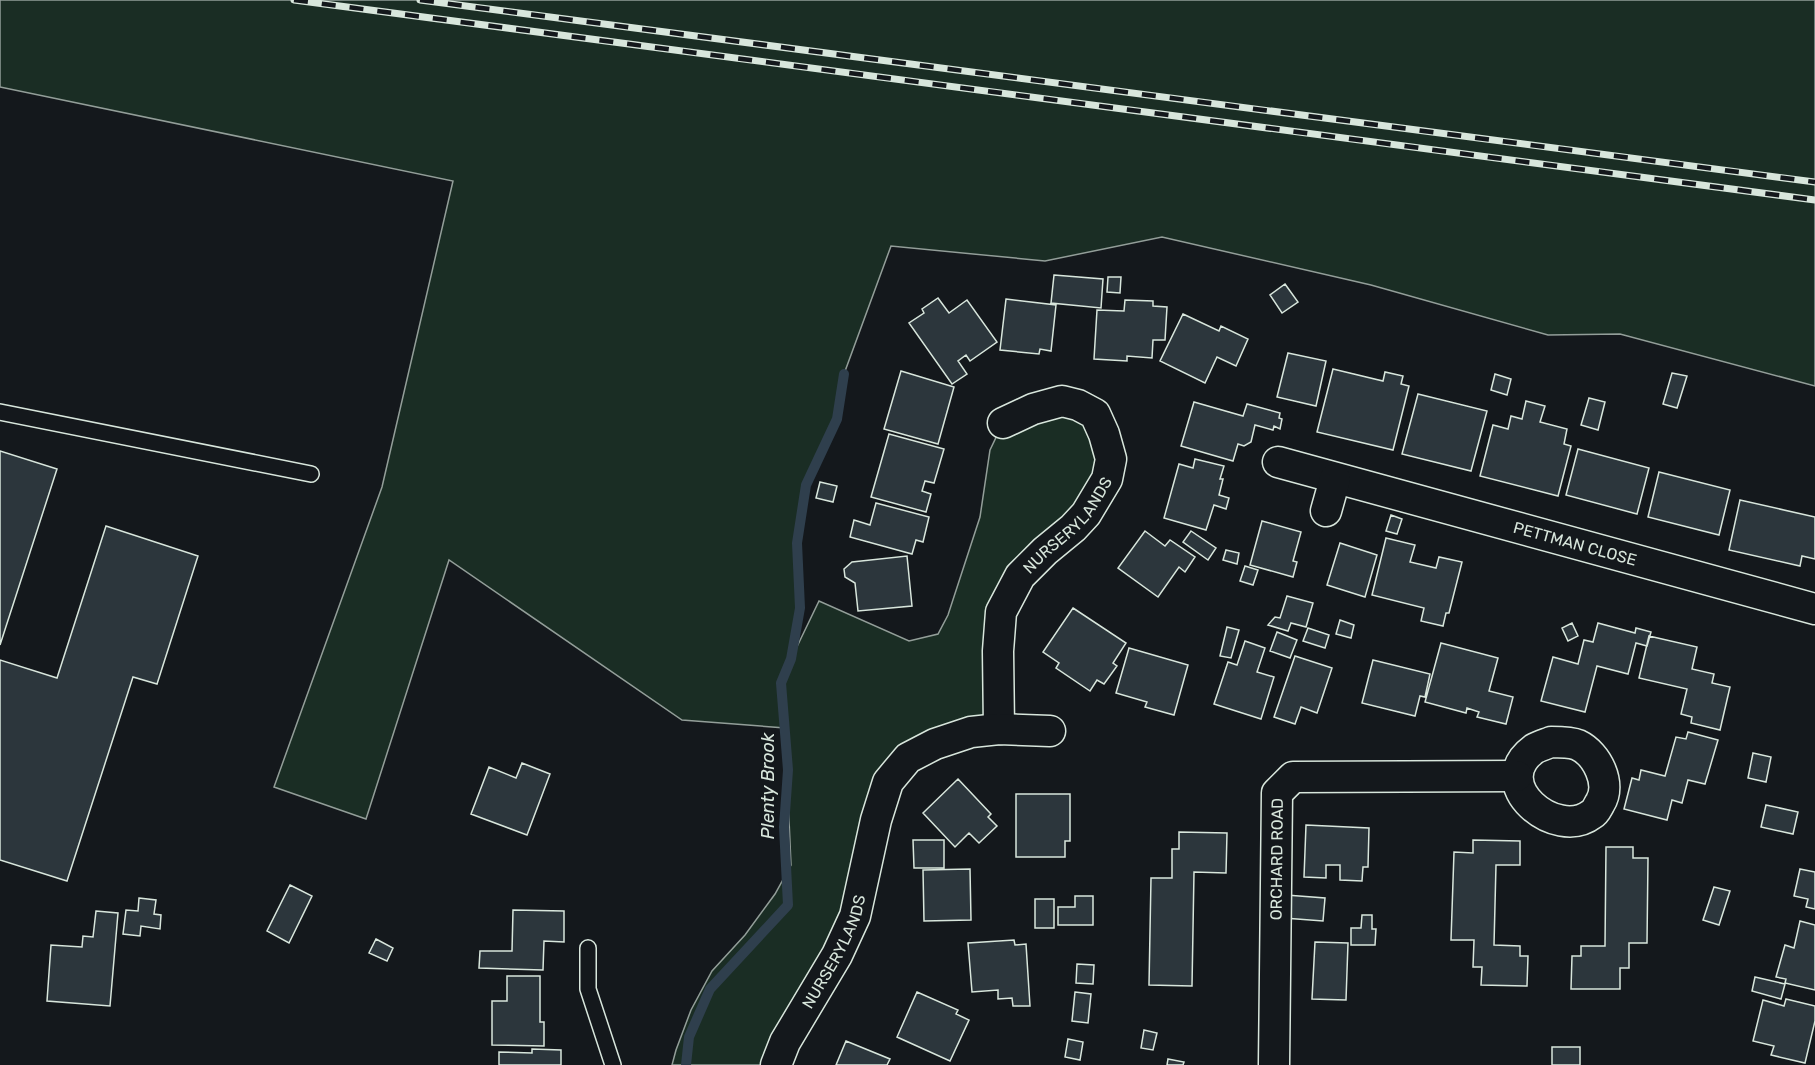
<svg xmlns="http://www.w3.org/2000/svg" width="1815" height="1065" font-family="Rubik,sans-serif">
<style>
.green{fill:#1a2d24;stroke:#939e99;stroke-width:1.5}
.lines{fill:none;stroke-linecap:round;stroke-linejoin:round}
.stream{stroke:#2f3f4d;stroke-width:10}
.building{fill:#2c363c;stroke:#d8e6dc;stroke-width:1.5}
.service-casing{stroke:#d8e6dc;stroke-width:18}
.minor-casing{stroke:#d8e6dc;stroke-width:33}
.service{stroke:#14181c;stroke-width:15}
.minor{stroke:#14181c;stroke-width:30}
.rail-casing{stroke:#d8e6dc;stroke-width:7}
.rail{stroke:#14181c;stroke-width:4.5;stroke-dasharray:14;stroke-linecap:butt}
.labels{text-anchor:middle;stroke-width:4.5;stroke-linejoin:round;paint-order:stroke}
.street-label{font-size:16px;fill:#d8e6dc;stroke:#14181c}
.water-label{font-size:18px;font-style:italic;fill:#d8e6dc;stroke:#14181c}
</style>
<rect width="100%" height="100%" fill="#14181c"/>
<path class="green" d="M0,0H1815V386L1620,334L1548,335L1371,285L1162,237L1045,261L891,246L844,374L837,419L806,485L797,543L800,608L792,657L819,601L909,641L938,634L948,615L980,517L990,450L1003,423L1078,405L1111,459L1020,576L999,729L908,758L776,1065H672L676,1050L691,1010L712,971L745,935L775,894L791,865L785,728L682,720L449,560L366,819L274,787L382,487L453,181L0,87Z"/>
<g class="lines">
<path class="stream" d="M686,1065L689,1037L710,989L788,905L784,827L788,770L781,683L791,659L800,608L797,543L806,485L837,419L844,374"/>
</g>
<path class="building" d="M1054,275L1103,279L1101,308L1051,303Z
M1108,277H1121L1120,293L1107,292Z
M1285,284L1298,302L1282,313L1270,295Z
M938,298L949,313L967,300L997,342L970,361L966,355L958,361L967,374L952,384L909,323L924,313L922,309Z
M1006,299L1056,305L1051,351L1040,349L1039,354L1000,350Z
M1125,300L1153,301V306L1167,307L1165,340H1153L1152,358L1127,356V361L1094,359L1097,310L1124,311Z
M1183,314L1219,331L1221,326L1248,339L1236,366L1217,357L1205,383L1160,361Z
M1288,353L1326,361L1316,406L1277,397Z
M1333,369L1383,381L1385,372L1403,376L1401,384L1409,386L1393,450L1317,432Z
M901,371L954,387L938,444L884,429Z
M1672,373L1687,376L1677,408L1663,404Z
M1495,374L1511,379L1507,395L1491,390Z
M1418,394L1487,411L1471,471L1402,454Z
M1589,398L1605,402L1598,430L1581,425Z
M1526,401L1545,406L1540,422L1567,429L1564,444L1571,446L1558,496L1480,476L1493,425L1508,429L1511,416L1522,419Z
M1194,402L1243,416L1247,404L1280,413L1279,418L1282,419L1280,429L1274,426L1273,430L1255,425L1251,442L1244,446L1238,444L1233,461L1181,446Z
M889,434L944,449L934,483L925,481L922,491L931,494L926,512L871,497Z
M1578,449L1649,468L1637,514L1566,495Z
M0,451L57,469L0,645Z
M1195,459L1224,466L1220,479H1223L1219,495L1229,498L1226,509L1214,505L1206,530L1164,518L1179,464L1193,468Z
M1659,472L1730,490L1719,535L1648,517Z
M820,482L837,486L833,502L816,498Z
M1740,500L1815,517V559L1802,556L1800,566L1729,550Z
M876,503L929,517L923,542L916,540L912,554L850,537L854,520L870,525Z
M1391,515L1402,519L1397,534L1386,531Z
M1262,521L1301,532L1293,561L1297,562L1293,577L1250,565Z
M106,526L198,556L157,684L133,677L67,881L0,860V660L57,678Z
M1145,531L1165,546L1170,540L1195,557L1185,572L1179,567L1158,597L1118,568Z
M1191,531L1216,548L1208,560L1183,542Z
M1386,538L1415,545L1410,562L1436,568L1439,557L1462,562L1449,613H1446L1443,626L1421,621L1424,608L1372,595Z
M1340,543L1377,555L1365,597L1327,585Z
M1226,550L1239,553L1237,564L1223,560Z
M907,556L912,606L858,611L855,583L845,577L844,569L852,562Z
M1245,566L1258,570L1253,585L1240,581Z
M1287,596L1313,603L1306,627L1291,623L1288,631L1268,625L1275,617L1280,618Z
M1073,608L1126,643L1113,663L1117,666L1104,684L1097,680L1090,691L1056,668L1059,663L1043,652Z
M1340,620L1354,625L1351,638L1336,634Z
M1572,623L1578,636L1568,641L1562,628Z
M1598,623L1635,633L1636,628L1651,632L1647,646L1636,643L1628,674L1597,666L1585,712L1541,701L1553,657L1578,664L1584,640L1593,642Z
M1227,627L1239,630L1231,658L1220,656Z
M1308,628L1329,635L1325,648L1303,641Z
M1277,632L1297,640L1290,658L1270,651Z
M1649,636L1697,647L1692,669L1714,674L1712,683L1730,687L1720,730L1691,723L1692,717L1681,714L1687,689L1639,678Z
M1245,641L1265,648L1257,672L1274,677L1261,719L1214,704L1228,662L1237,665Z
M1441,643L1498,658L1489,691L1513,697L1506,724L1477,717L1479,712L1467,708L1466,713L1425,702Z
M1129,648L1188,665L1174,715L1145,707L1147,702L1116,693Z
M1295,656L1332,668L1317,713L1301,707L1295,724L1274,717Z
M1373,660L1430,674L1425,697L1420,696L1415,716L1362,703Z
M1688,732L1718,740L1705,784L1688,780L1682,803L1672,800L1667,820L1624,809L1632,778L1639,780L1641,770L1665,776L1676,737L1686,739Z
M1753,753L1771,757L1766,782L1748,778Z
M522,763L550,774L527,835L471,814L489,767L516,778Z
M958,779L991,814L988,817L997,826L979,843L969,833L955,847L923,813Z
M1016,794H1070V841H1065V857H1016Z
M1766,805L1798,812L1793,834L1761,827Z
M1306,825L1369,828L1368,867H1363L1362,881L1340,880V865H1326V878L1304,877Z
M1179,832L1227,833L1226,873L1194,872L1192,986L1149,985L1151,878H1172V849H1179Z
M913,840H944V868H914Z
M1473,840L1520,841V865H1496L1494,945L1520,946V956H1528L1527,986L1481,985L1482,967H1473L1474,940H1451L1454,852L1473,853Z
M1606,847H1633V858H1648L1647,943H1629V968H1620V989H1571L1572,956H1581V946H1605Z
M970,869L971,920L924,921L923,870Z
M1800,869L1815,872V909L1806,907L1808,899L1794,896Z
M290,885L312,896L289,943L267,931Z
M1714,887L1730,891L1719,925L1703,920Z
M1286,895L1325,898L1323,921L1284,918Z
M1075,896H1093V925H1058V907H1075Z
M139,898L156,900L154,914L161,915L160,929L141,926L140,936L123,934L126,910L138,911Z
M1035,899H1054V928H1035Z
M513,910L564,911V942L544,941L543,970L479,968L480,951H512Z
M96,911L118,913L110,1006L47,1001L51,945L82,947L83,936L93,937Z
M1362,915H1372V929H1376L1375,945H1351V928H1361Z
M1800,921L1815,925V990L1785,983L1786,979L1776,977L1785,945L1794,948Z
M376,939L393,948L387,961L369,953Z
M1014,940L1015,945L1026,944L1030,1006H1013L1012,998L998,999V990L972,992L968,943Z
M1315,942L1348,943L1346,1000L1312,999Z
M1077,964L1094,965L1093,984L1076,983Z
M507,976H540V1022H544V1046L492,1045V1001H507Z
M1755,977L1785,984L1781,999L1752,991Z
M917,992L958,1010L956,1014L969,1020L950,1061L897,1037Z
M1075,992L1091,994L1088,1023L1072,1021Z
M1786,999L1815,1006V1021L1805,1063L1771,1055L1774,1046L1753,1041L1763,1000L1784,1006Z
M1144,1030L1157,1033L1153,1050L1141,1048Z
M1068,1039L1083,1042L1080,1060L1065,1057Z
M846,1041L890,1059L887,1065H836Z
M1552,1047H1580V1065H1552Z
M532,1049L561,1050V1065H499V1052L532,1053Z
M1168,1059L1184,1062L1183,1065H1167Z"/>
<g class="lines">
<defs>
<path id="service" d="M0,412L311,474
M588,948V989L613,1065"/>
<g id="minor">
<path id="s1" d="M1278,462L1815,609"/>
<path d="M1326,511L1335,479"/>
<path id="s2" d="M999,729L998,651L1001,612L1020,576L1045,551L1073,528L1086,514L1107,479L1111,459L1104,434L1095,414L1078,405L1062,401L1033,409L1003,423"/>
<path d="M1551,742C1559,742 1571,742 1578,745C1597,754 1612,784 1600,803C1598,806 1596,812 1592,814C1556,842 1486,784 1534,749C1539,746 1546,744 1551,742Z"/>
<path id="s3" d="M776,1065L785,1042L837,955L855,916L876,820L888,782L908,758L935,744L971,732L999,729L1050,731"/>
<path id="s4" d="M1274,1065L1277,793L1293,777L1517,776"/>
</g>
</defs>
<use href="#service" class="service-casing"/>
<use href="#minor" class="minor-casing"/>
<use href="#service" class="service"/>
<use href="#minor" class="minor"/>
<defs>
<path id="rail" d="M294,0L1815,200
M420,0L1815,182"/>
</defs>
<use href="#rail" class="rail-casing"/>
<use href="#rail" class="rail"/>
</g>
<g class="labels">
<g class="street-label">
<text dy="6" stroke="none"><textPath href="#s2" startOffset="228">NURSERYLANDS</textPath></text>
<text dy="6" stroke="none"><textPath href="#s1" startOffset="308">PETTMAN CLOSE</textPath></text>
<text dy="6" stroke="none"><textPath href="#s4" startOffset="206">ORCHARD ROAD</textPath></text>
<text dy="6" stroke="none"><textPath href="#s3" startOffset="128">NURSERYLANDS</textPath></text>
</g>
<g class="water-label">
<text transform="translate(768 786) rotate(-90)" y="6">Plenty Brook</text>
</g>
</g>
</svg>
